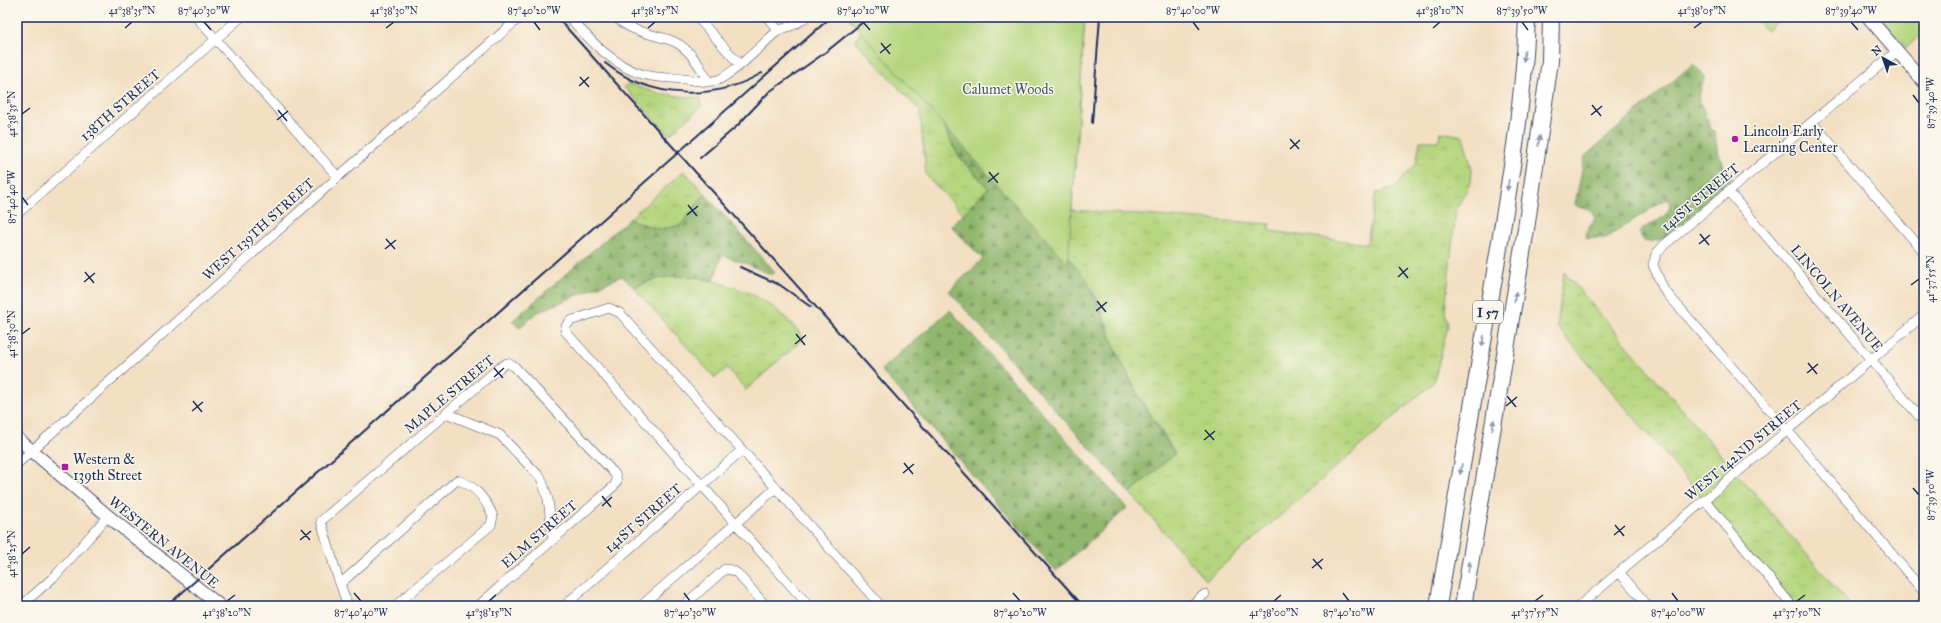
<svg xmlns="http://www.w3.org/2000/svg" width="1941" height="623" font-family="'IM FELL Great Primer',serif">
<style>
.grass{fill:url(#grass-tufts);stroke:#68826e}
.forest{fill:url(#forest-firs);stroke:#567366}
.park{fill:#b5d67e;stroke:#68826e}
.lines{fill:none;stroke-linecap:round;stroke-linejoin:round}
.minor-casing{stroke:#3b496d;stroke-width:10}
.secondary-casing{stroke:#3b496d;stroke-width:14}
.motorway-casing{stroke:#3b496d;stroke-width:18}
.minor{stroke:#fff;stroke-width:9}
.secondary{stroke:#fff;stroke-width:12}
.motorway{stroke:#fff;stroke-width:16}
.rail{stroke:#1b2f5e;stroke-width:2}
.oneway{fill:#8d97ae}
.ticks{fill:none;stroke:#1b2f5e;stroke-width:1.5}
.poi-dot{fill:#b5179e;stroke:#fbf7ec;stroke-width:1.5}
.labels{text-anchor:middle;stroke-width:3;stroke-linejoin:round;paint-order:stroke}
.shield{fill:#fbf7ec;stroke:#5e6b89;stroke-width:1}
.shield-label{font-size:13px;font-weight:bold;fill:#1b2f5e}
.park-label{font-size:14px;fill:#425966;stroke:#fbf7ec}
.street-label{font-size:14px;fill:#1b2f5e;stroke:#fbf7ec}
.poi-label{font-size:14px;fill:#1b2f5e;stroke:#fbf7ec;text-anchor:start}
.neatline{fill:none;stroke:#1b2f5e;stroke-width:1.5}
.ticks-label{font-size:10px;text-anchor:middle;fill:#1b2f5e}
</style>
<defs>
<pattern id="grass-tufts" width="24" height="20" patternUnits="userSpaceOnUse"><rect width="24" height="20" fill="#b5d67e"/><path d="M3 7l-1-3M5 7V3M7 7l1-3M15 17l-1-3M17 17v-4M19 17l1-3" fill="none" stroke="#9bb86f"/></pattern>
<pattern id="forest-firs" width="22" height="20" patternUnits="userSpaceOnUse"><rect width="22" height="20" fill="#90b76d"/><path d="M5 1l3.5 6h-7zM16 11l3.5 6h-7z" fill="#75955d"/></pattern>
</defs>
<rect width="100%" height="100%" fill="#fbf7ec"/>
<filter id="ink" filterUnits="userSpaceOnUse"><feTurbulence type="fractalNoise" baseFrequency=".025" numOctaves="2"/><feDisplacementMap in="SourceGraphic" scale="8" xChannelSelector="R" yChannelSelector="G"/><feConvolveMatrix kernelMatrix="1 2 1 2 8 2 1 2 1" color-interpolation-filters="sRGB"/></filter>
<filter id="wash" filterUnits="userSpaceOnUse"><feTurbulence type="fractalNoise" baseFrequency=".012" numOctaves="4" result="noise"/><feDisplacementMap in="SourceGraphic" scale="16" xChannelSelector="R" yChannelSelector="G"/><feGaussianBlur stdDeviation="0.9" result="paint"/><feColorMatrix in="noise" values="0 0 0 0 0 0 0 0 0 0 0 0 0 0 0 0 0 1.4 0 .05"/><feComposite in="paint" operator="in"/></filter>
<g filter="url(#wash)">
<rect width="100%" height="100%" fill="#f3dfc2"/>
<path class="grass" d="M1085,17L1072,210L1270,224V231L1367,244L1376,193L1393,189L1416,164L1420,141H1438L1441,132L1463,136L1472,169L1471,182L1456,209L1445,311L1448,325L1434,382L1206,580L1130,493L1175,453L1137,393L1117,353L1097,298L1016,191Z
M875,19L934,98L947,134L958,155L988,188L963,214L926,175L920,111L856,41L859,34Z
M629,83C652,94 675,96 701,98V107L669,135L624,87Z
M684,171L705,194L680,226L657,229L629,219Z
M1564,272L1851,606H1794L1557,327Z
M683,275C716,281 753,289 779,312C788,319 796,329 804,338L746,390L727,368L715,378L634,288L650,280Z"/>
<path class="forest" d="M878,17L1086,279C1099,302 1106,328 1117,352C1132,389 1154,421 1175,454L1130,493L949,291L983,259L951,226L988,188L958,155L947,134L934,98Z
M1693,64L1704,75C1705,84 1698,90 1699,99C1699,105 1705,108 1704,115L1709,121L1711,130L1715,131C1715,148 1722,167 1734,180L1666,238L1650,242L1644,241L1639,233C1647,221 1671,221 1670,203L1666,199L1606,238H1587L1586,234L1595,217C1591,209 1587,207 1578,207L1575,204L1585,156Z
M705,194L775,272L772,275L745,263L722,255L714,280C682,275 663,273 634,288L622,276L536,313L519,328L512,321L629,219L657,229L680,226Z
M950,310L1127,508L1056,571L881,370Z"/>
<path class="park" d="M848,17H1085L1068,264L861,32Z
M1754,17H1782L1766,31Z
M1880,17H1924V32L1906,48Z"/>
</g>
<g filter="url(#ink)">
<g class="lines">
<defs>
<path id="minor" d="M196,17L338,177
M569,17C589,39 614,67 645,75C657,78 671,78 684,79C695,80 710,84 720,79C740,68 757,49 774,34C783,26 797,27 805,17
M616,17C636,38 669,33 685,49C695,57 702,70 708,81
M697,17L740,65
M767,17L778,30
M1897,51L1663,246L1656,254L1653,265L1664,290L1787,430L1924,592
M1812,122L1924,252
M1728,191L1924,422
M17,214L241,17
M446,413L500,435L541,478L548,499L553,539
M17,464L338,177L520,17
M1705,500L1792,606
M1619,572L1648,606
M340,584L457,480C474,484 486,500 493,516L491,525L395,606
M21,606L56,575L108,516
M348,606L337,575L321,521L499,368L507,363L514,366L615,474L617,481L614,486L478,606
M564,606L741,451
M641,606L776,488
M683,606L725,569L732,570L737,573L766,606
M809,606L565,331L566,326L570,321L609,308L620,313L881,606
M1190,606L1205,594
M1579,606L1924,315
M1918,606L1924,601"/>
<path id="secondary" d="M1868,17L1924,82
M17,438L108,516L220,606"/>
<path id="motorway" d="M1438,606C1457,497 1475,387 1494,278C1508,192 1524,104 1527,17
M1463,606L1526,229L1550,61L1551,17"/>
</defs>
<use href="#minor" class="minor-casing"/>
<use href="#secondary" class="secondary-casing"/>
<use href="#motorway" class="motorway-casing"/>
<use href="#minor" class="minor"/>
<use href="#secondary" class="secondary"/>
<use href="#motorway" class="motorway"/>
<path class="rail" d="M557,17L1083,606
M605,63C650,99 712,102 762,73
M1092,123L1100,17
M700,158L737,126L769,92L826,52L869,17
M740,267L780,285L811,307
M167,606L831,17"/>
</g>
<defs><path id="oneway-solid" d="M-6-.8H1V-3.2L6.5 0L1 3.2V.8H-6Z"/></defs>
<g class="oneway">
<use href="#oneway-solid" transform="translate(1524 56) rotate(96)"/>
<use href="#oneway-solid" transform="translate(1539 141) rotate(-82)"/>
<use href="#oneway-solid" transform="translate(1508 185) rotate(98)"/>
<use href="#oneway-solid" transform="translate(1515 297) rotate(-80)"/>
<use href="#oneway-solid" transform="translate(1483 341) rotate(99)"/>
<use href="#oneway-solid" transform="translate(1493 425) rotate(-80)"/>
<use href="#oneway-solid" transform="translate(1461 469) rotate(100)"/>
<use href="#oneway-solid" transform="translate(1469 567) rotate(-81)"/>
</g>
</g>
<path class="ticks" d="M204,22L211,30M534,22L540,30M863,22L870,30M1193,22L1199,30M1522,22L1528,30M1851,22L1858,30M125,28L132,22M386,28L394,22M648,28L655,22M1433,28L1440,22M1694,28L1702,22M881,43L890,54M880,53L891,44M580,77L589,87M579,86L589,77M1913,95L1919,103M1592,105L1601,116M278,110L287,121M22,114L30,108M1591,115L1602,106M277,120L288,111M1290,139L1299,149M1290,149L1300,140M989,172L998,183M988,182L999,173M22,197L28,205M688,205L697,216M687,215L698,206M1700,234L1709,245M386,239L395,249M1699,244L1710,235M385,249L396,240M1399,267L1408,278M85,272L94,283M1398,277L1408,268M84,282L95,273M1911,285L1919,279M1097,301L1106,312M1096,311L1107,302M22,334L30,328M796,334L805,345M795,344L806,335M1808,363L1817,374M494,368L503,378M1807,373L1818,364M494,377L504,368M1507,396L1516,407M193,401L202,412M1506,406L1517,397M192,411L203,402M1205,430L1214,440M1204,440L1215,431M904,463L913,474M903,473L914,464M1913,488L1919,495M602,496L611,507M602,506L612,497M1615,525L1624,536M301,530L310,540M1614,535L1625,526M300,540L311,531M22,554L30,547M1313,559L1322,569M1312,568L1323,559M354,593L361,601M684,593L690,601M1013,593L1020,601M1343,593L1349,601M1672,593L1678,601M227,601L235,595M489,601L496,595M1274,601L1281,595M1535,601L1543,595M1797,601L1805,595"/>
<g class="poi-dot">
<circle cx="1735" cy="139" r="4"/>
<rect x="61" y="463" width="8" height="8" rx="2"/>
</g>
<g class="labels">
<rect class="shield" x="1473" y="301" width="30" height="22" rx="3"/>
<g class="shield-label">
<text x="1488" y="317">I 57</text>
</g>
<g class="park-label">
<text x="1008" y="94">Calumet Woods</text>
</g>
<g class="street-label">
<text transform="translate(120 105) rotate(-41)" y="5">138TH STREET</text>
<text transform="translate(1700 197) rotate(-40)" y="5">141ST STREET</text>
<text transform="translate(258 229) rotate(-42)" y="5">WEST 139TH STREET</text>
<text transform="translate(1837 298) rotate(50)" y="5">LINCOLN AVENUE</text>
<text transform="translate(449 394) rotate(-40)" y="5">MAPLE STREET</text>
<text transform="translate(1743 450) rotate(-40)" y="5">WEST 142ND STREET</text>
<text transform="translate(643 518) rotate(-41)" y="5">141ST STREET</text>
<text transform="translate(539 534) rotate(-41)" y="5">ELM STREET</text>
<text transform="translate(164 542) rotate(39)" y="5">WESTERN AVENUE</text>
</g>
<g class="poi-label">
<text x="1743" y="136">Lincoln Early<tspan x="1743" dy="16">Learning Center</tspan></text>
<text x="73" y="464">Western &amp;<tspan x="73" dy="16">139th Street</tspan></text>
</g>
</g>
<rect width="1941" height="623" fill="none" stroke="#fbf7ec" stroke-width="44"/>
<g transform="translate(1883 58) rotate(320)" stroke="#fbf7ec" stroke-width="3" paint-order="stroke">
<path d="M0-3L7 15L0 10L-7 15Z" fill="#1b2f5e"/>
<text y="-6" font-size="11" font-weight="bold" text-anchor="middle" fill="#1b2f5e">N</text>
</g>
<rect x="22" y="22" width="1897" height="579" class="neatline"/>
<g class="ticks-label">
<text x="132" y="14">41°38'35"N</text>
<text x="204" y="14">87°40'30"W</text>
<text x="394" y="14">41°38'30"N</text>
<text x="534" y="14">87°40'20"W</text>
<text x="655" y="14">41°38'25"N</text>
<text x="863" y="14">87°40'10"W</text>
<text x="1193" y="14">87°40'00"W</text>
<text x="1440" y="14">41°38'10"N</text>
<text x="1522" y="14">87°39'50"W</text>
<text x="1702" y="14">41°38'05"N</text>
<text x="1851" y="14">87°39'40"W</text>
<text transform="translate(1930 103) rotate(-90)" y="4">87°39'40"W</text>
<text transform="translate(11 114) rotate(-90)" y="4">41°38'35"N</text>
<text transform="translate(11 197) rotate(-90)" y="4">87°40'40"W</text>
<text transform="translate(1930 279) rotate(-90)" y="4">41°37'55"N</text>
<text transform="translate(11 334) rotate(-90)" y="4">41°38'30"N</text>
<text transform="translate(1930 495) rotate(-90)" y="4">87°39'50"W</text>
<text transform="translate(11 554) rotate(-90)" y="4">41°38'25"N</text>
<text x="227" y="616">41°38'20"N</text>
<text x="361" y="616">87°40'40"W</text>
<text x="489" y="616">41°38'15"N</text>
<text x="690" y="616">87°40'30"W</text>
<text x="1020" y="616">87°40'20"W</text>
<text x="1274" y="616">41°38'00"N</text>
<text x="1349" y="616">87°40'10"W</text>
<text x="1535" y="616">41°37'55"N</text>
<text x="1678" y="616">87°40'00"W</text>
<text x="1797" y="616">41°37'50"N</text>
</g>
</svg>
